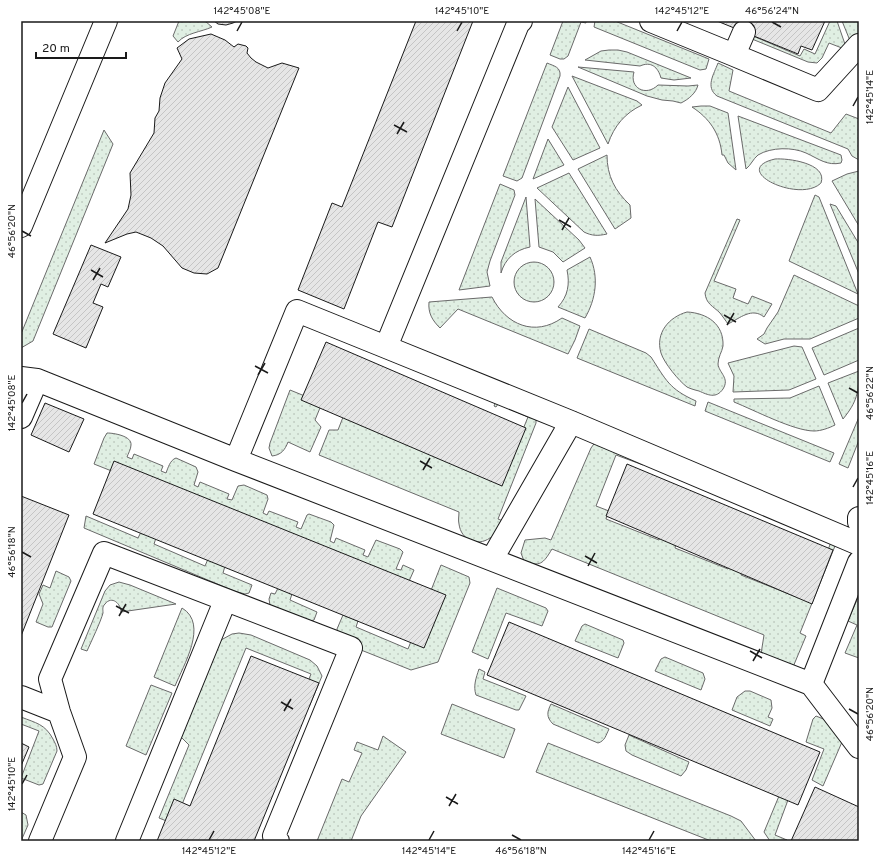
<svg xmlns="http://www.w3.org/2000/svg" width="880" height="862" font-family="Overpass,sans-serif">
<style>
.grass{fill:url(#grass-dots);stroke:#6a6a6a}
.building{fill:url(#building-hatch);stroke:#1a1a1a}
.lines{fill:none;stroke-linecap:round;stroke-linejoin:round}
.minor-casing{stroke:#1a1a1a;stroke-width:24}
.minor{stroke:#fff;stroke-width:22}
.ticks{fill:none;stroke:#1a1a1a;stroke-width:1.5}
.neatline{fill:none;stroke:#1a1a1a;stroke-width:1.5}
.ticks-label{font-size:10px;text-anchor:middle;fill:#1a1a1a}
</style>
<defs>
<pattern id="grass-dots" width="8" height="8" patternUnits="userSpaceOnUse"><rect width="8" height="8" fill="#e0efe3"/><path d="M2 2h.1M6 6h.1" fill="none" stroke="#c0ccc2" stroke-width="1.8" stroke-linecap="round"/></pattern>
<pattern id="building-hatch" width="6" height="6" patternUnits="userSpaceOnUse"><rect width="6" height="6" fill="#e6e6e6"/><path d="M-1 1l2-2M0 6l6-6M5 7l2-2" fill="none" stroke="#c5c5c5"/></pattern>
</defs>
<rect width="100%" height="100%" fill="#fff"/>
<path class="grass" d="M179,21H205L212,27C201,32 186,33 178,42L173,36Z
M563,21H586V23L581,22L568,56L564,59H560L550,55Z
M595,21H615L709,59L706,69L700,70L594,27Z
M830,21H837L847,50L829,43L822,58L817,63L808,62L752,39L753,36L800,56L804,49L815,54Z
M842,21H859V55L855,53Z
M609,50H618L627,52L691,78L674,80L661,78C658,67 651,61 640,66L585,60L601,51Z
M547,63C554,66 561,67 560,76L522,178L517,181L503,176Z
M718,63L733,70L729,91L831,133L846,114L859,119V160L852,156L848,149L717,96C705,87 714,74 718,63Z
M578,67L634,72C629,88 646,97 658,85L688,86L698,85C696,93 689,99 681,103L673,101L662,100L647,96Z
M572,76L637,101L642,105C625,113 614,126 608,144Z
M568,87L600,148L573,160L552,127Z
M701,106H710L728,113L736,170L728,163L724,155H722C720,133 709,118 692,107Z
M738,116L841,155L842,160L841,163C827,166 819,159 806,153C793,147 771,147 758,155C753,159 751,165 746,169Z
M104,130L113,144L33,341L21,348V334Z
M548,139L564,165L533,179Z
M607,155C607,176 615,191 630,205L631,218L615,229L578,169Z
M775,159C787,158 828,163 821,183C800,204 728,170 775,159Z
M859,171V226L832,181L847,174Z
M569,173L607,234C598,236 592,236 584,232L537,188Z
M500,184L514,190L515,195L490,261L487,272L490,286L459,290Z
M815,195L819,197L858,294L789,261Z
M526,197L530,247C515,250 505,259 501,273V262Z
M535,199L579,240L585,248L563,262L553,252L539,247Z
M830,204L836,206L859,244V274Z
M737,219L740,220L714,281L736,289L733,298L748,304L752,296L772,304L764,317C752,307 740,318 728,324C726,321 723,317 720,313C713,306 706,304 705,293Z
M590,257C599,277 596,299 585,318L558,307C568,296 570,284 567,270Z
M514 282a20 20 0 1 1 40 0a20 20 0 1 1-40 0Z
M794,275L859,306V318L810,339H784L765,344L757,339L764,334L767,328L778,312Z
M492,297C506,325 535,337 562,318L580,326L575,340L568,354L458,309L440,328C432,320 428,313 429,302Z
M687,312C707,313 724,324 723,346C722,352 718,357 718,364C719,373 730,378 723,389C716,399 708,395 699,391C695,390 691,389 687,387C679,381 664,363 661,353C655,333 669,317 687,312Z
M859,328V360L824,375L812,348Z
M589,329L646,353L651,357C666,380 669,389 696,401L695,406L577,358Z
M794,346L802,347L816,379L789,390L733,392L734,376L728,363Z
M859,371C859,392 857,402 843,419L828,383Z
M819,386L835,425C829,428 821,431 814,431C794,431 754,410 734,402V399L790,398Z
M290,390L322,403L315,420L321,427L310,452L288,442C285,450 281,455 272,456L269,448L270,443Z
M501,390L536,418V423L498,519L503,521C502,525 500,530 498,533C496,535 492,537 490,538C477,547 461,540 459,524C458,520 459,516 459,512L319,455L329,430H338L345,412L503,478L528,417L498,404L496,407L494,406Z
M708,402L834,453L830,462L705,411Z
M859,417V440L848,468L839,464Z
M107,433C114,433 132,436 131,445C131,449 128,454 127,457L132,459L134,454L163,466L161,471L166,473C168,468 170,460 176,458L196,467L198,472L194,485L198,487L200,482L229,494L227,499L232,500L238,486L244,485L267,495L268,499L263,513L267,515L269,511L298,522L296,527L301,529L307,515L309,514L331,522L334,525L330,541L334,543L336,538L365,550L363,555L368,557L376,540L400,549L403,552L396,569L401,570L403,565L414,570L406,588L94,464L104,438Z
M596,441L646,459L643,465L616,455L596,506L609,511L606,519L659,540L661,534L677,540L675,548L728,569L730,563L743,568L741,575L794,596L811,595L831,542L837,541L800,633L806,636L793,667L761,654L764,635L552,549C543,564 540,567 524,561L521,553L525,540L545,538L551,540L591,448Z
M86,516L138,538L141,532L156,538L154,544L205,566L208,559L225,566L223,573L252,585L249,593L245,594L234,591L84,528Z
M441,565L469,577L470,583L438,662L411,670L351,646L338,633L337,629L343,615L358,621L356,627L408,649Z
M56,571L69,577L71,581L52,627H48L36,622L43,604L39,594L43,585L50,588Z
M119,582L130,585L176,604L121,612C121,604 112,595 105,604C102,607 103,609 103,613C101,621 91,642 87,651L81,649L105,591L110,585Z
M278,588L292,594L290,600L317,612L314,620L310,621L270,605L269,599L271,593L275,594Z
M497,588L546,608L548,611L542,626L506,613L488,659L472,652Z
M859,595V658L845,653L857,625L848,621Z
M182,608C209,624 183,666 175,686L154,677Z
M585,624L623,640L624,643L618,658L575,641L582,626Z
M239,633L251,635L310,660L317,666L322,676L309,707L298,706L311,674L246,648L174,824L159,818L189,745L181,737L221,640L232,634Z
M665,657L703,673L705,679L701,690L655,671L661,659Z
M479,669L485,672L483,679L526,696L519,710H516L476,695C473,686 476,678 479,669Z
M151,685L172,693L146,755L126,746Z
M745,691H750L771,700L772,708L768,717L773,719L770,726L732,710L737,697Z
M452,704L515,729L504,758L441,734Z
M551,704L609,729C606,735 605,741 598,743L553,724C546,717 547,712 551,704Z
M816,716L843,727L845,735L823,786L812,780L824,749L806,742L813,719Z
M21,717C36,723 45,724 53,739C55,743 57,746 57,751L43,784L39,785L21,778L39,731L21,724Z
M629,735L689,762L686,770L681,776L632,755L626,751L625,745Z
M383,736L406,752L361,816L351,841H317L342,779L349,782L362,753L354,750L357,742L378,750Z
M548,743L731,816L741,821L756,841H711L536,772Z
M779,796L788,800L775,835L787,840L770,841L764,832Z
M21,812L26,815L28,825L21,841Z"/>
<path class="building" d="M214,21H237L233,23L226,25L218,24Z
M416,21H473L392,227L378,222L344,309L298,290L332,203L342,207Z
M717,21H825L812,50L801,46L798,54Z
M211,34L225,40L234,47L238,44L246,46L248,48L247,53L251,58L256,62L268,68L282,63L299,68L218,268L207,274L194,273L182,268L163,246L151,238L136,232L127,234L105,243L128,209L131,195L130,173L154,133L155,118L159,111L160,98L165,83L182,59L177,48L189,39Z
M91,245L121,257L108,287L101,284L93,303L103,307L86,348L53,334Z
M326,342L526,428L502,486L301,400Z
M45,403L84,419L69,452L31,435Z
M114,461L446,595L424,648L93,514Z
M627,464L833,550L812,604L606,516Z
M21,496L69,515L21,636Z
M509,622L820,752L798,805L487,675Z
M251,656L319,683L254,841H157L174,799L190,806Z
M21,743L29,747L21,766Z
M815,787L859,807V841H791Z"/>
<g class="lines">
<defs>
<path id="minor" d="M651,21L734,55L744,32
M734,55L818,90L859,45
M21,226L106,21
M386,347L571,422L859,544
M21,378L37,380L236,460L811,684L859,747
M21,417L37,380
M236,460L297,311L386,347L518,24L521,21
M859,518V522
M492,559L571,422
M811,684L859,562
M21,697L59,712
M40,841L75,757L59,712L50,679L104,553L351,648L274,836L278,841
M127,841L225,601"/>
</defs>
<use href="#minor" class="minor-casing"/>
<use href="#minor" class="minor"/>
</g>
<path class="ticks" d="M772,22L781,27M237,31L242,22M457,31L462,22M677,31L682,22M853,106L858,97M394,125L407,132M397,134L404,122M559,220L571,227M562,230L569,218M22,231L31,236M91,270L103,277M93,280L100,268M724,315L736,322M727,325L734,313M255,366L268,373M258,375L265,363M849,388L858,393M22,403L27,394M420,461L432,468M423,470L430,458M853,487L858,478M22,552L31,557M585,556L597,563M588,566L595,553M116,606L129,613M119,616L126,604M750,651L762,658M753,661L760,649M281,702L293,709M849,709L858,714M284,711L291,699M22,784L27,775M446,797L458,804M449,806L456,794M512,835L521,840M209,840L214,831M429,840L434,831M649,840L654,831"/>
<rect width="880" height="862" fill="none" stroke="#ffffff" stroke-width="44"/>
<path d="M36 52v6h90v-6" fill="none" stroke="#1a1a1a" stroke-width="2"/>
<text x="42" y="52" font-size="12" fill="#1a1a1a" stroke="#ffffff" stroke-width="3" paint-order="stroke">20 m</text>
<rect x="22" y="22" width="836" height="818" class="neatline"/>
<g class="ticks-label">
<text x="242" y="14">142°45'08"E</text>
<text x="462" y="14">142°45'10"E</text>
<text x="682" y="14">142°45'12"E</text>
<text x="772" y="14">46°56'24"N</text>
<text transform="translate(869 97) rotate(-90)" y="4">142°45'14"E</text>
<text transform="translate(11 231) rotate(-90)" y="4">46°56'20"N</text>
<text transform="translate(869 393) rotate(-90)" y="4">46°56'22"N</text>
<text transform="translate(11 403) rotate(-90)" y="4">142°45'08"E</text>
<text transform="translate(869 478) rotate(-90)" y="4">142°45'16"E</text>
<text transform="translate(11 552) rotate(-90)" y="4">46°56'18"N</text>
<text transform="translate(869 714) rotate(-90)" y="4">46°56'20"N</text>
<text transform="translate(11 784) rotate(-90)" y="4">142°45'10"E</text>
<text x="209" y="854">142°45'12"E</text>
<text x="429" y="854">142°45'14"E</text>
<text x="521" y="854">46°56'18"N</text>
<text x="649" y="854">142°45'16"E</text>
</g>
</svg>
